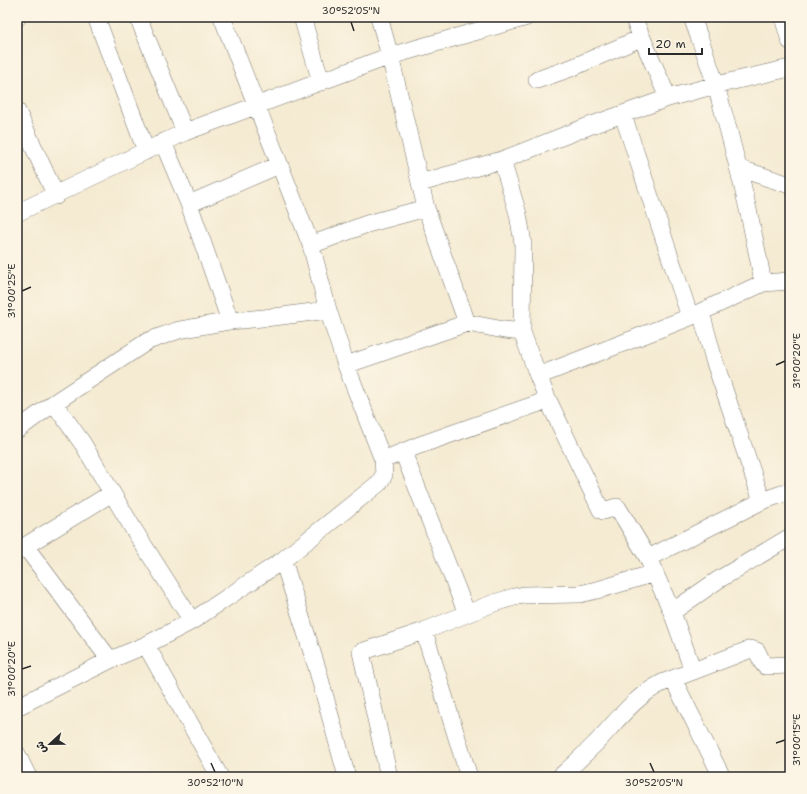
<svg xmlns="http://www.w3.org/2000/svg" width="807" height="794" font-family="'Shantell Sans','Playpen Sans Arabic',sans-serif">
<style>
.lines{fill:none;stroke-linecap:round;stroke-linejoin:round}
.street-casing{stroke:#726e66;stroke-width:18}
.street{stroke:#fff;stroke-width:17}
.ticks{fill:none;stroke:#2b2b2b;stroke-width:1.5}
.neatline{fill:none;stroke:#2b2b2b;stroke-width:1.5}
.ticks-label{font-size:10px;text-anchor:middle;fill:#2b2b2b}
</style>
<rect width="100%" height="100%" fill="#fcf5e5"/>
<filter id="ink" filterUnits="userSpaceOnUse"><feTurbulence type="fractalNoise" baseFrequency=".025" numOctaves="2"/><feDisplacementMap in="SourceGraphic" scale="8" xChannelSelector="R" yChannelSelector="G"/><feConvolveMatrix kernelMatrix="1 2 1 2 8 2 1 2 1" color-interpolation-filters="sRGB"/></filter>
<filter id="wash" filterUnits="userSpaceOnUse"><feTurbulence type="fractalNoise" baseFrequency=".012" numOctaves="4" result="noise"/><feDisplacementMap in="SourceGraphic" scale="16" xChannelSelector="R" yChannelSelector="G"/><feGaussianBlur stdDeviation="0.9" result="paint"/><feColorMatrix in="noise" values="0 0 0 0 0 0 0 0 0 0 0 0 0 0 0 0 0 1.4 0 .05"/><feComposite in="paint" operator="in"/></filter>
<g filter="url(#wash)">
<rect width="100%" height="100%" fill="#f5ebd3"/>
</g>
<g filter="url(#ink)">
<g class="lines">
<defs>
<path id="street" d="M96,17L146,151
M138,17L185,132
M302,17L321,82
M379,17L390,56L426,208L467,323
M633,17L668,98
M692,17C700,40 709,63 716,86C735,151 751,216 763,283
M783,17L790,41
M17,18L18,17
M537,80L571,68L641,38
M17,111L56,196
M623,115L690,317
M163,142L189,204L230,321
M502,160L589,126L668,98L716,85L790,68
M738,168L790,185
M420,183L502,160L518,214L523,243L522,332L538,376L548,400L601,510L603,511L617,507L618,508L648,558L672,612L693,671
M189,204L279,165
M17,213L185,132L390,56L527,17
M311,245L367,224L426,208
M701,312L714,360L762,501
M346,365L467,323L504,330L522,332
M538,376L690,317L763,283L790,281
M54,403L83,444L134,530L192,621
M17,430L54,403L148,341L179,330L230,321L274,317L328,310
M403,452L467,614
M383,460L417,446L548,400
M25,546L110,660
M17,551L112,493
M648,558L762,501L790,491
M283,560L317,668L347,777
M672,612L718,580L790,537
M424,631L469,777
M146,645L220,777
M673,679L722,777
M17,707L110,660L146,645L192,621L283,560L379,483L384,475L383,460L346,365L328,310L311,245L222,17
M17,754L28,777
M389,777L361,652L424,631L494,603L514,597L524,595L580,594L601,589L655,573
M560,777C572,766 584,755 596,743C617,721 634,697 662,683L751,649L757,651L762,662L765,666L790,665"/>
</defs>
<use href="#street" class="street-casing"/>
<use href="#street" class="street"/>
</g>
</g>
<path class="ticks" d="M351,22L354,31M22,291L31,287M776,365L785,361M22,669L31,666M776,743L785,740M211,763L215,772M650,763L654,772"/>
<rect width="807" height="794" fill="none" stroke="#fcf5e5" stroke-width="44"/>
<g transform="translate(50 744) rotate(248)" stroke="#fcf5e5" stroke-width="3" paint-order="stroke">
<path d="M0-3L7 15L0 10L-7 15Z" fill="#2b2b2b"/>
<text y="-6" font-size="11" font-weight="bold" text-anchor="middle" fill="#2b2b2b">ش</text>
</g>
<path d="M649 48v6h53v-6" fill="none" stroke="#2b2b2b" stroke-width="2"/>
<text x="655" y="48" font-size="12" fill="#2b2b2b" stroke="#fcf5e5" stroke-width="3" paint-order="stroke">20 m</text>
<rect x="22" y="22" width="763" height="750" class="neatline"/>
<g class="ticks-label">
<text x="351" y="14">30°52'05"N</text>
<text transform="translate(11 291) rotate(-90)" y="4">31°00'25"E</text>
<text transform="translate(796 361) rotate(-90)" y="4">31°00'20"E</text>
<text transform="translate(11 669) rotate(-90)" y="4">31°00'20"E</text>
<text transform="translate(796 740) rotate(-90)" y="4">31°00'15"E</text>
<text x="215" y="786">30°52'10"N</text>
<text x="654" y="786">30°52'05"N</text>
</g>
</svg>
